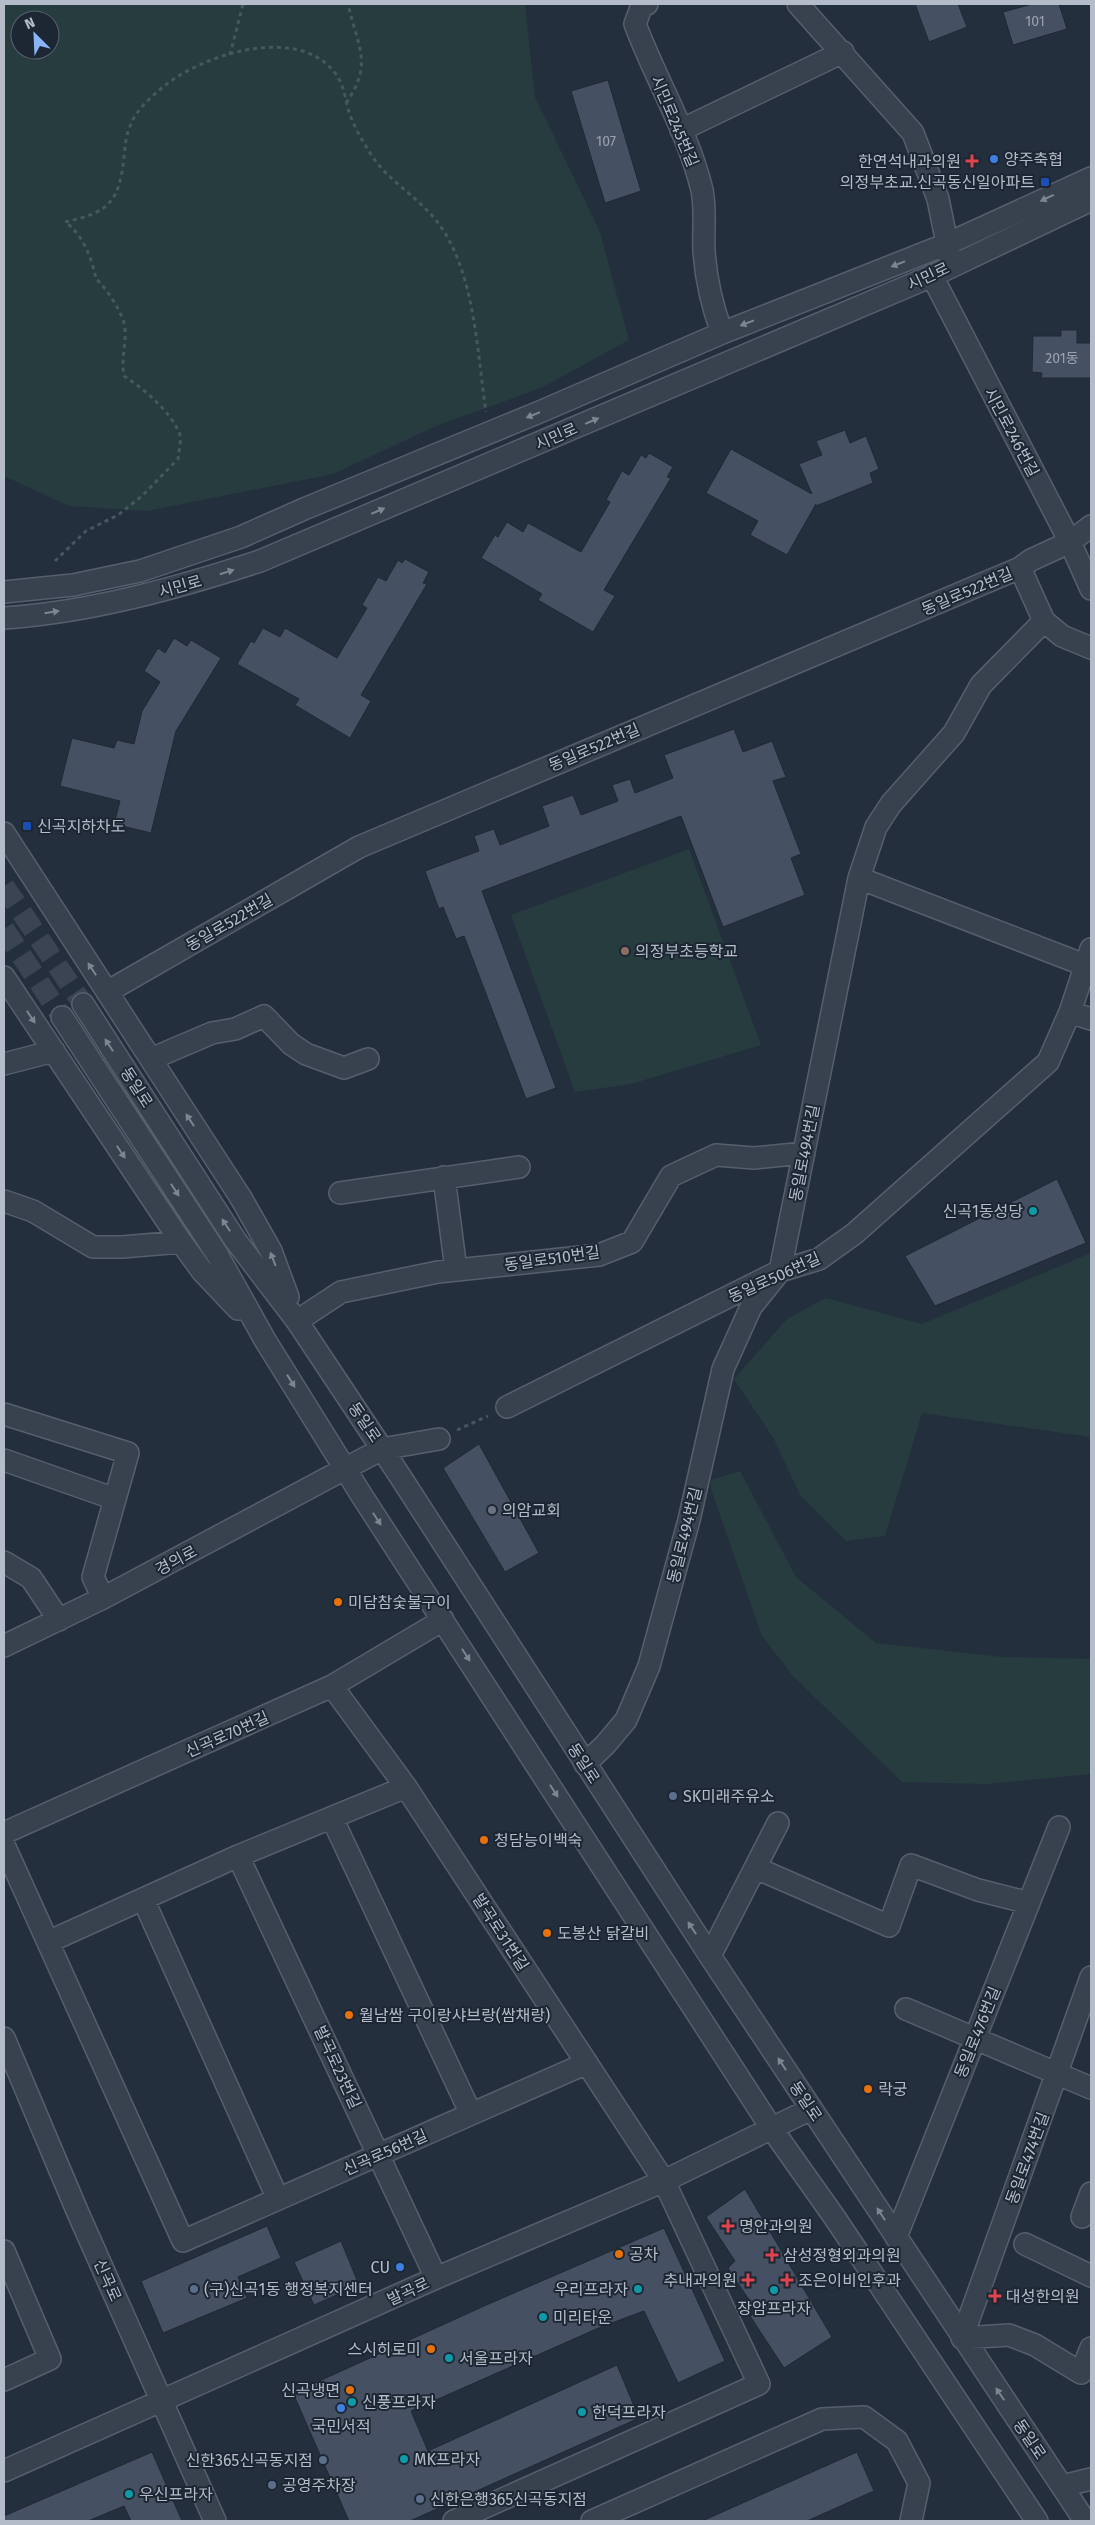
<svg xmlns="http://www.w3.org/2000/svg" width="1095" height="2525" font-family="'Fira Sans','Noto Sans KR',sans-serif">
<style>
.green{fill:#263c3f;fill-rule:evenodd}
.building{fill:#455162;stroke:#1f2835}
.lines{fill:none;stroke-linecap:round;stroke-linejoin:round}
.minor-tunnel{stroke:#3a4453;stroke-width:21;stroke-dasharray:21 11;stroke-linecap:butt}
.minor-casing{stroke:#565f6c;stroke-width:24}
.path{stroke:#44595c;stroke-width:3;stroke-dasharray:4 4;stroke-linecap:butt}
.minor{stroke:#38414e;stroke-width:21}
.oneway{fill:#7c8592}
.shop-dot{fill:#3f7fe0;stroke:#1d2633;stroke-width:2}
.health-dot{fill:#e0444e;stroke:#1d2633;stroke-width:2}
.transit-dot{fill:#1a4fb4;stroke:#1d2633;stroke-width:2}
.education-dot{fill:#8d6e63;stroke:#1d2633;stroke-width:2}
.culture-dot{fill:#0f9aa8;stroke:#1d2633;stroke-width:2}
.worship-dot{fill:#6b7280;stroke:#1d2633;stroke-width:2}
.food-dot{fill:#e8710a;stroke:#1d2633;stroke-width:2}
.service-dot{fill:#5c6f8a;stroke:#1d2633;stroke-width:2}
.labels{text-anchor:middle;stroke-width:4;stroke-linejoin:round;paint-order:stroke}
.number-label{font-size:14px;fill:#98a1af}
.street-label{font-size:16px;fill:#b4bcc9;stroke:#1d2633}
.poi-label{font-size:16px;fill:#b4bcc9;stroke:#1d2633;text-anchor:start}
</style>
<rect width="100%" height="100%" fill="#242f3e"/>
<path class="green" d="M4,4H525L535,97L600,232L629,340L541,388L436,426L333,474L147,511L69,506L4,476ZM20,20H50V50H20Z
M689,849L761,1045L631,1084L575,1092L511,915Z
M1091,1253V1437L922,1413L885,1536L846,1541L800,1495L774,1439L734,1379L787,1319L826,1298L922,1324Z
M740,1471L796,1577L876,1643L1002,1657L1091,1659V1774L988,1784L902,1782L793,1676L762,1636L711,1489V1480Z"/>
<path class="building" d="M915,4H958L967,27L929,42Z
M1032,4H1059L1067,29L1013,45L1003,12Z
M608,80L641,191L605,203L571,91Z
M1061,330H1077V343H1091V378H1041L1042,373L1032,372L1033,336H1061Z
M845,430L850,443L866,436L879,469L870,473L873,483L816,506V504L787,555L750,535L758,521L706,493L731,449L812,494L799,464L822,455L816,441Z
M649,453L673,467L667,477L671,478L604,590L615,596L593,632L538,600L542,594L481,558L495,535L498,537L507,522L523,532L528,523L581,552L610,502L606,500L622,471L629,475L641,455L646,458Z
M405,559L429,572L423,583L427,584L361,695L371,701L350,738L295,705L299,699L237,664L251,641L254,643L263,628L280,637L285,628L337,658L367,608L362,605L378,577L386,581L398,560L402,563Z
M174,638L187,646L191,640L221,658L176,731L151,833L114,824L120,801L60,786L72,738L114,748L117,740L134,744L142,711L160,682L144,671L158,648L165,653Z
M734,729L743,752L772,741L786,777L773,781L801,854L791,858L805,895L723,927L681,816L482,891L556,1088L526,1099L464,936L456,939L443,907L439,909L425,871L479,851L474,836L494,829L500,845L549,826L542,806L573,795L581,815L618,801L612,785L630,779L635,793L673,778L664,755Z
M1057,1179L1086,1243L935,1306L905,1256Z
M479,1444L539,1553L505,1572L443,1468Z
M745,2189L832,2337L784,2368L750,2316L757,2312L728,2268L735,2261L706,2217Z
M267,2226L281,2258L238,2277L247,2298L163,2333L141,2281Z
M664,2228L725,2361L678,2383L644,2311L601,2327L411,2411L428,2451L617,2365L639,2418L410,2521H349L293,2393L484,2306Z
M341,2241L359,2285L314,2305L294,2262Z
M152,2452L182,2521H131L124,2506L88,2521H4V2516Z
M857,2452L874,2491L807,2521H702Z"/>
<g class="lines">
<path class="minor-tunnel" d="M4,886L83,1004
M4,929L62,1017"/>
<defs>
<path id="minor" d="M647,4L642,5L635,24C656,80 688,132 702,190C706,210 703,231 704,251C706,280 712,306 722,333
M798,4L913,133L938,199L950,258
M681,130L843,52
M932,276L1070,542L1091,589
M4,592L73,585L140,571L241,537L304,509L542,411L722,333L947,244L1091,178
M4,618C92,612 177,588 260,561L932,276L1091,200
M1044,621L1062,636L1091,648
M4,833L241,1198L271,1251L288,1297
M859,878L1087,966
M4,977L181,1242L202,1271L238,1309
M107,992L359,847L1020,568L1031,560L1070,542L1091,526
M83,1004L236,1241L297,1321L398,1473L710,1956L1085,2521
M1070,1012L1091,1019
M62,1017L217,1254L265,1340L362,1496L772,2129L835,2218L1037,2521
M151,1059L212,1033L235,1029L264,1016L291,1044L306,1054L344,1068L368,1059
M4,1064L54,1051
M444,1177L456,1270
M340,1193L519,1167
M4,1201L33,1211L93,1247H122L181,1242
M297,1321L341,1292L438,1272L599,1255L632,1242L671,1176L716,1155L754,1158L804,1153
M507,1407L780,1271L819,1259L854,1234L1048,1062L1070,1012L1091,949
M4,1414L128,1453L115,1499
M4,1460L115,1499L93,1577L103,1598
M4,1562L31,1578L59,1620
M4,1646L103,1598L382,1449L439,1439
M332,1686L406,1787L664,2181L759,2384L454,2521
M585,1764L605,1745L626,1720L649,1666L689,1520L723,1369L751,1307L780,1271L859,878L876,827L891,804L954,733L981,685L1044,621L1020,568
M332,1818L471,2114
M4,1833L332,1686L443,1620
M4,1845L183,2241L587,2063
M238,1856L436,2278
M756,1868L889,1926L911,1865L978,1890L1029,1903
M144,1901L278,2199
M48,1942L238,1856L406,1787
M710,1956L778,1823
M1091,1977L962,2338L1009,2335L1035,2345L1081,2373L1091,2348
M906,2009L1091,2088
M4,2038L78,2213L215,2521
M1082,2217L1091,2193
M896,2237L1059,1827
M1025,2244L1091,2276
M4,2251L50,2359L4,2380
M4,2471L436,2278L664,2181L811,2109
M1062,2486L1091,2479
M592,2521L822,2419L864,2417L897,2441L919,2483L911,2521"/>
</defs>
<use href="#minor" class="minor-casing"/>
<path class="path" d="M230,55L243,4
M346,103C374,64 357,45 348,4
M65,222C110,212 119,202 124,157C125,146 126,134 131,124C137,109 151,97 163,87C203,54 298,24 335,73C344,84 345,99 349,112C354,127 363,142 372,156C389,182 419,197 438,223C475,271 477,353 486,412
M55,561L86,531L118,515L143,495L178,459C179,451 182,438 179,432C168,409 144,389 124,376C121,359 126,345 125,329C125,316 106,287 96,279C92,259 83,234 65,222
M457,1430L488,1416"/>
<use href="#minor" class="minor"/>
</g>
<defs><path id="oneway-solid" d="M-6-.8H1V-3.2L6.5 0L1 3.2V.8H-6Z" transform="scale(1.25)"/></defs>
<g class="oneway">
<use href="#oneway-solid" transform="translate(1047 198) rotate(155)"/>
<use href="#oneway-solid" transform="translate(898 264) rotate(159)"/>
<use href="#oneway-solid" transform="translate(747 323) rotate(159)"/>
<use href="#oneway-solid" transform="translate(533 415) rotate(158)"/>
<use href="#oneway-solid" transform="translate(592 421) rotate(-23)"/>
<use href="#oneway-solid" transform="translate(378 511) rotate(-23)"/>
<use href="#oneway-solid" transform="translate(227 572) rotate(-18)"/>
<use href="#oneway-solid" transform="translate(52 612) rotate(-9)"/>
<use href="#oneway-solid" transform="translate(92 969) rotate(-123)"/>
<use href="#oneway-solid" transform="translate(31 1017) rotate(56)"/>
<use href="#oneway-solid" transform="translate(109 1045) rotate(-123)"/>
<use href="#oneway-solid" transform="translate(190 1120) rotate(-123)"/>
<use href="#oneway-solid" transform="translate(121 1152) rotate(56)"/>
<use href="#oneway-solid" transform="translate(175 1190) rotate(57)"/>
<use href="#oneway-solid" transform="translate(226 1225) rotate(-123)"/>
<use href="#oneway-solid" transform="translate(273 1259) rotate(-111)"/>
<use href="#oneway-solid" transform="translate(291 1381) rotate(58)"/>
<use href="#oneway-solid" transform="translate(377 1519) rotate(57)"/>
<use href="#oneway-solid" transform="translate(466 1655) rotate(57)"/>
<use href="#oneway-solid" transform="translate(554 1791) rotate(57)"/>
<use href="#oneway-solid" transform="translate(692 1928) rotate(-123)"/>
<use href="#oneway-solid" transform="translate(782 2064) rotate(-123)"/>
<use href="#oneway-solid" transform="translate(881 2214) rotate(-123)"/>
<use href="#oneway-solid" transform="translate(1000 2394) rotate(-124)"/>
</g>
<g class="shop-dot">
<circle cx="994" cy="159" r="5"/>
<circle cx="400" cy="2267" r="5"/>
<circle cx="341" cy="2408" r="5"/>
</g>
<g class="health-dot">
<path d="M969.5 153.5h5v5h5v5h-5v5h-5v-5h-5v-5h5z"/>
<path d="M725.5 2218.5h5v5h5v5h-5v5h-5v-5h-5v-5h5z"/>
<path d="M769.5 2247.5h5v5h5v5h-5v5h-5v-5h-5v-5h5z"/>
<path d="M745.5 2272.5h5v5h5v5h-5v5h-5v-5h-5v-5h5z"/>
<path d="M784.5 2272.5h5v5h5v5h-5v5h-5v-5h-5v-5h5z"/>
<path d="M992.5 2288.5h5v5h5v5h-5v5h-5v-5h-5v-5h5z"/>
</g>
<g class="transit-dot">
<rect x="1040" y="177" width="10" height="10" rx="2.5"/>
<rect x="22" y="821" width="10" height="10" rx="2.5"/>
</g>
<circle class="education-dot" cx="625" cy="951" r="5"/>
<g class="culture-dot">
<circle cx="1033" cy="1211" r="5"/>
<circle cx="638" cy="2289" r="5"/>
<circle cx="774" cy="2290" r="5"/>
<circle cx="543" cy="2317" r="5"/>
<circle cx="449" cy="2358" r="5"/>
<circle cx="352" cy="2402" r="5"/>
<circle cx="582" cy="2412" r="5"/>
<circle cx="404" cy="2459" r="5"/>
<circle cx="129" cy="2494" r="5"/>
</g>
<circle class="worship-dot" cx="492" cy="1510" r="5"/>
<g class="food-dot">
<circle cx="338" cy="1602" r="5"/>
<circle cx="484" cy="1840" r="5"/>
<circle cx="547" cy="1933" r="5"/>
<circle cx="349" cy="2015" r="5"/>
<circle cx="868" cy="2089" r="5"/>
<circle cx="619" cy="2254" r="5"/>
<circle cx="431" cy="2349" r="5"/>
<circle cx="350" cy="2390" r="5"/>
</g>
<g class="service-dot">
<circle cx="673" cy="1796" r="5"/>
<circle cx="194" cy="2289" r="5"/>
<circle cx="323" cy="2460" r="5"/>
<circle cx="272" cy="2485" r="5"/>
<circle cx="420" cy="2499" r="5"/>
</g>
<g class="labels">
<g class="number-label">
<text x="1035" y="26">101</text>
<text x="606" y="146">107</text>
<text x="1062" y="363">201동</text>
</g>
<g class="street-label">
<text transform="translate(675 121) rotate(67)" y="6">시민로245번길</text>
<text transform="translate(928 276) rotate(-25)" y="6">시민로</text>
<text transform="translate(1012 432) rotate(62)" y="6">시민로246번길</text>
<text transform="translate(556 436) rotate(-24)" y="6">시민로</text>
<text transform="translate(180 586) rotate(-16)" y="6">시민로</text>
<text transform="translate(967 591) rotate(-23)" y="6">동일로522번길</text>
<text transform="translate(594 747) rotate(-23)" y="6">동일로522번길</text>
<text transform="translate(229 922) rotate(-30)" y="6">동일로522번길</text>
<text transform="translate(137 1087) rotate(57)" y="6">동일로</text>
<text transform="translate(804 1153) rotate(-79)" y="6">동일로494번길</text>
<text transform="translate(552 1258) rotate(-8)" y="6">동일로510번길</text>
<text transform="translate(774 1277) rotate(-24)" y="6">동일로506번길</text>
<text transform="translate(365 1422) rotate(56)" y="6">동일로</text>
<text transform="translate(684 1535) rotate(-76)" y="6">동일로494번길</text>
<text transform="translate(176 1560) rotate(-28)" y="6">경의로</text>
<text transform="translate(227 1734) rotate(-24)" y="6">신곡로70번길</text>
<text transform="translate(584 1763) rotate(57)" y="6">동일로</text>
<text transform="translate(501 1932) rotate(57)" y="6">발곡로31번길</text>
<text transform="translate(977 2032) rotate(-68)" y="6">동일로476번길</text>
<text transform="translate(338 2067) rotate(65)" y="6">발곡로23번길</text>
<text transform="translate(806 2101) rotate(56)" y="6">동일로</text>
<text transform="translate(385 2152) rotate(-24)" y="6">신곡로56번길</text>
<text transform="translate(1027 2158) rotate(-70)" y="6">동일로474번길</text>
<text transform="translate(108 2280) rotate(66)" y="6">신곡로</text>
<text transform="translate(408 2291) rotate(-25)" y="6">발곡로</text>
<text transform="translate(1030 2439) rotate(56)" y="6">동일로</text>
</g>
<g class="poi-label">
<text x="1004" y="165">양주축협</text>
<text x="961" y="167" text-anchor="end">한연석내과의원</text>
<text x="1035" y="188" text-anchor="end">의정부초교.신곡동신일아파트</text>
<text x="37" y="832">신곡지하차도</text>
<text x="635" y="957">의정부초등학교</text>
<text x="1023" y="1217" text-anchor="end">신곡1동성당</text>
<text x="502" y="1516">의암교회</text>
<text x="348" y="1608">미담참숯불구이</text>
<text x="683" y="1802">SK미래주유소</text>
<text x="494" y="1846">청담능이백숙</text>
<text x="557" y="1939">도봉산 닭갈비</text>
<text x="359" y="2021">월남쌈 구이랑샤브랑(쌈채랑)</text>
<text x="878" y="2095">락궁</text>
<text x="739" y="2232">명안과의원</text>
<text x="629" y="2260">공차</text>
<text x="783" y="2261">삼성정형외과의원</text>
<text x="390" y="2273" text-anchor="end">CU</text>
<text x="737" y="2286" text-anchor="end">추내과의원</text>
<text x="798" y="2286">조은이비인후과</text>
<text x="204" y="2295">(구)신곡1동 행정복지센터</text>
<text x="628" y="2295" text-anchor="end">우리프라자</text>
<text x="1006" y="2302">대성한의원</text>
<text x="774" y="2314" text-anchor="middle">장암프라자</text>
<text x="553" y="2323">미리타운</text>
<text x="421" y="2355" text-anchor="end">스시히로미</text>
<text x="459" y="2364">서울프라자</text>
<text x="340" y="2396" text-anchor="end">신곡냉면</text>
<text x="362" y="2408">신풍프라자</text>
<text x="592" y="2418">한덕프라자</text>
<text x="341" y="2432" text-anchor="middle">국민서적</text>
<text x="414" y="2465">MK프라자</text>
<text x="313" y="2466" text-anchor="end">신한365신곡동지점</text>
<text x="282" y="2491">공영주차장</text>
<text x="139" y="2500">우신프라자</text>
<text x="430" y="2505">신한은행365신곡동지점</text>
</g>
</g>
<rect width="1095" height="2525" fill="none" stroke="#b4bcc9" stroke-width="10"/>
<g transform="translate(35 35) rotate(336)"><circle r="24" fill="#1d2633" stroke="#59626f"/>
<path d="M0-4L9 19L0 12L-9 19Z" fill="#8ab4f8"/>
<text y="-8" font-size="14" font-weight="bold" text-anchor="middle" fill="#b4bcc9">N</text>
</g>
</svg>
